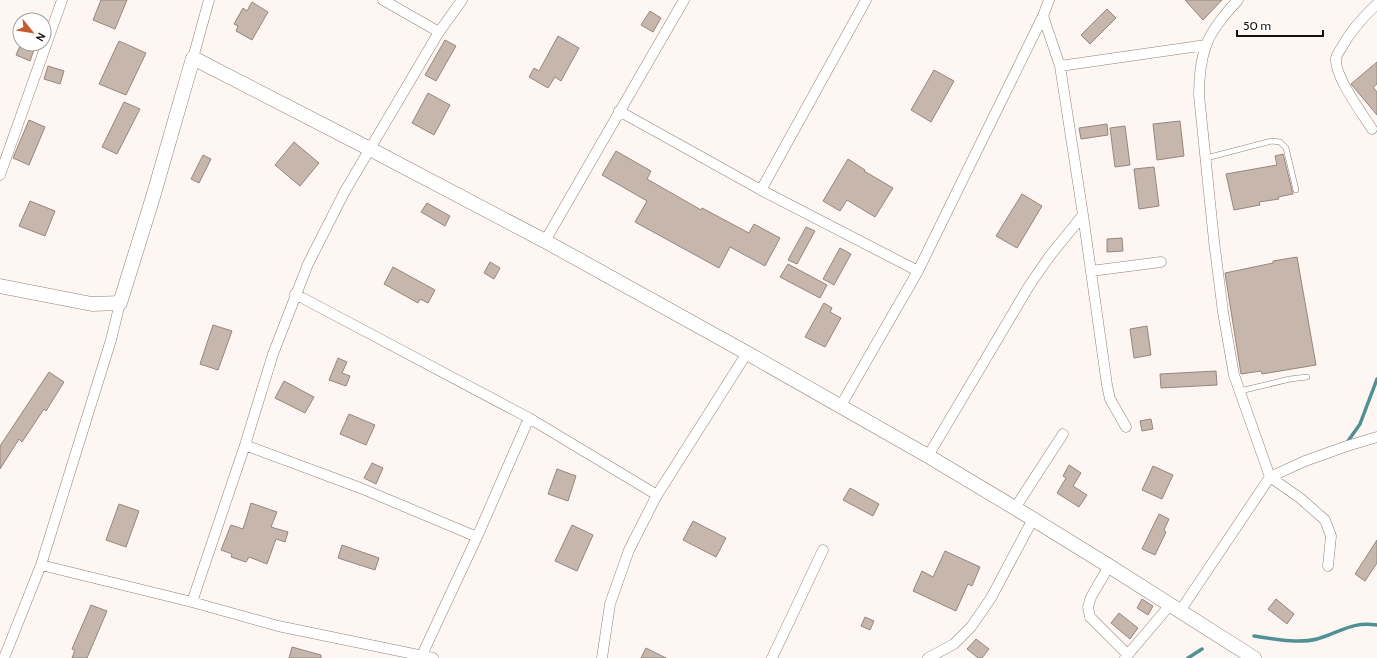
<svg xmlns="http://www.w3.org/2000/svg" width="1377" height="658" font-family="Cabin,sans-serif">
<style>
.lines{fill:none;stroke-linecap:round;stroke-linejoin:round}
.stream{stroke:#4f9195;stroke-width:3.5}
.building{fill:#c7b6ac;stroke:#96877d}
.lane-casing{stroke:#8f8077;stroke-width:6}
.street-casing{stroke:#8f8077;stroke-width:11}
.secondary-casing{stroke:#8f8077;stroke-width:15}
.lane{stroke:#fff;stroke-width:5}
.street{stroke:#fff;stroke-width:10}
.secondary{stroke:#fff;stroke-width:14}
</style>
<rect width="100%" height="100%" fill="#fdf6f2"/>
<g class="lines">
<path class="stream" d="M1348,441L1360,424L1377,379
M1254,636C1274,639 1298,644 1317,639C1339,633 1352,621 1377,625
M1188,658L1202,649"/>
</g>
<path class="building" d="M101,0H127L115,29L93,20Z
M1185,0H1222L1203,20Z
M252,2L268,12L252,40L236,31L238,26L234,24L243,8L247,11Z
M1107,9L1116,18L1090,44L1081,35Z
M650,11L661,18L653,32L641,25Z
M558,36L579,48L561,81L555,77L548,88L529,77L534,68L539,71Z
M445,40L456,46L436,81L425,75Z
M119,41L146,53L126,95L99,84Z
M21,44H36L30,61L16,55Z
M1377,62V84L1373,87L1377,92V115L1351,84Z
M48,66L64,71L60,84L44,79Z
M934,70L954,81L931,122L911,110Z
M428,93L450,105L434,135L412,123Z
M124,102L140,109L117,154L102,147Z
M29,120L45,127L29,165L13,158Z
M1180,121L1184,156L1157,160L1153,124Z
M1107,124L1108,135L1081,139L1079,128Z
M1125,126L1130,165L1115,167L1110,128Z
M294,142L319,163L300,186L275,165Z
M616,151L651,171L647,179L701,210L702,208L749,233L754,224L780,238L765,266L730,247L719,268L635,222L647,201L602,175Z
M1283,154L1293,194L1278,197L1279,199L1259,202L1260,205L1234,210L1226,174L1277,165L1275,156Z
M203,155L211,159L199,183L191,179Z
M848,159L865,170L864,171L893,188L875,217L847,200L840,211L823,201Z
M1154,167L1159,206L1139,209L1134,169Z
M1022,194L1042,206L1017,248L996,236Z
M30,201L55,211L45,236L19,226Z
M427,203L450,216L445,226L421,212Z
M806,227L815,231L797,264L788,260Z
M1122,238L1123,251L1107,252V239Z
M840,248L851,254L834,285L823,279Z
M1297,257L1316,365L1262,374L1261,371L1241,374L1225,273L1273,263V261Z
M490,262L500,268L494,279L484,273Z
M788,264L827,285L820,298L780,277Z
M393,267L435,290L428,303L420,299L418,303L384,284Z
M824,303L832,308L830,312L841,318L825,347L805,337Z
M213,325L232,331L218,370L200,364Z
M1147,326L1151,355L1134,358L1130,329Z
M338,358L347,362L342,373L350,376L346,386L329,380Z
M1216,371L1217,385L1161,388L1160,374Z
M49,372L64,382L46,411L44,409L22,442L19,439L0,469V446Z
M284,381L314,397L305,413L275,398Z
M349,414L375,425L366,445L340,434Z
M1151,419L1153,429L1142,431L1140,421Z
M372,463L383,468L376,484L364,478Z
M1069,465L1081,473L1073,486L1087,495L1079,507L1057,493L1066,478L1063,476Z
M1153,466L1173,475L1162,499L1142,490Z
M557,469L576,476L568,501L548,494Z
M850,488L879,504L873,516L843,500Z
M251,503L277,512L271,527L288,532L285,542L276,539L267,564L249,557L246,562L231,557L232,554L221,550L231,525L243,529Z
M119,504L139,511L126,547L106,540Z
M1159,514L1169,519L1164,530L1166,532L1155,555L1142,549Z
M693,521L726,538L716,557L683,540Z
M572,525L593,535L577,571L555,561Z
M1377,540V563L1365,581L1355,574Z
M342,545L379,558L375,570L338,558Z
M945,551L980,567L972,586L968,584L956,611L913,591L922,571L933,577Z
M1142,599L1153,606L1148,615L1137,608Z
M1276,599L1294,614L1287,624L1268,609Z
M91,605L107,611L87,658H72L75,650L72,649Z
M1119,613L1138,628L1130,639L1111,623Z
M865,617L874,621L870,630L861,626Z
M976,639L989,649L982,658H978L967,649Z
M292,647L321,655V658H289Z
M646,648L666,658H641Z"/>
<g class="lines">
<defs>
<path id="lane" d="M1206,158L1272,141L1280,142L1286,148L1296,190
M1240,391L1290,379L1307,377"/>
<path id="street" d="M383,0L439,32
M1238,0C1228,10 1210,32 1206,46C1200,62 1199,78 1199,95L1214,241L1223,312L1234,375L1270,477L1300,498L1325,520L1331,536L1328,566
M1043,16L1060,66L1083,215L1107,385L1110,399L1126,427
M193,58L209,0
M1060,66L1206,45
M619,111L761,190L918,271
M1372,129C1362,113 1334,76 1336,58C1337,54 1340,50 1342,47C1351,30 1363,17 1377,4
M0,175L62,0
M761,190L866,0
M545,241L684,0
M1091,271L1161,262
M295,294L529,418L657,495
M840,407L918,271L1043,16L1049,0
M245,445L363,489L477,537
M928,456L1029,286L1049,257L1083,215
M1015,508L1063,434
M41,565L192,602L278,626L433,658
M1109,566L1091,597L1088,607L1090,617L1128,655
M192,602L245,445L273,354L308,264L345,191L439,32L462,0
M1180,611L1270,477L1305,461L1347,446L1377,437
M422,655L477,537L529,418
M4,658L41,565L111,340L120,303
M602,658L610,604L629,550L657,495L747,353
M772,658L823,550
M928,658L954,644L971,627L991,598L1033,519
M1125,658L1170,605"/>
<path id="secondary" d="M0,286L92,304L120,303L153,197L193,58L370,149L545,241L747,353L928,456L1015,508L1109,566L1254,658"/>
</defs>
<use href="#lane" class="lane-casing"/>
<use href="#street" class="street-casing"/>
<use href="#secondary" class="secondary-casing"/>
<use href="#lane" class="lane"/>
<use href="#street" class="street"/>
<use href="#secondary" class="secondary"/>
</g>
<g transform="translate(32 32) rotate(120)"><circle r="19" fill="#ffffff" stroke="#a2a09f"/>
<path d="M0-3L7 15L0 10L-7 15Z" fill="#c25c2f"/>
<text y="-6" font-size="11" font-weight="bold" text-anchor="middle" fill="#17110e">N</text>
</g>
<path d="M1237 30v6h86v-6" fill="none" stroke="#17110e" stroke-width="2"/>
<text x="1243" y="30" font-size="12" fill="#17110e" stroke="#ffffff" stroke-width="3" paint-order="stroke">50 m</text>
</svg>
